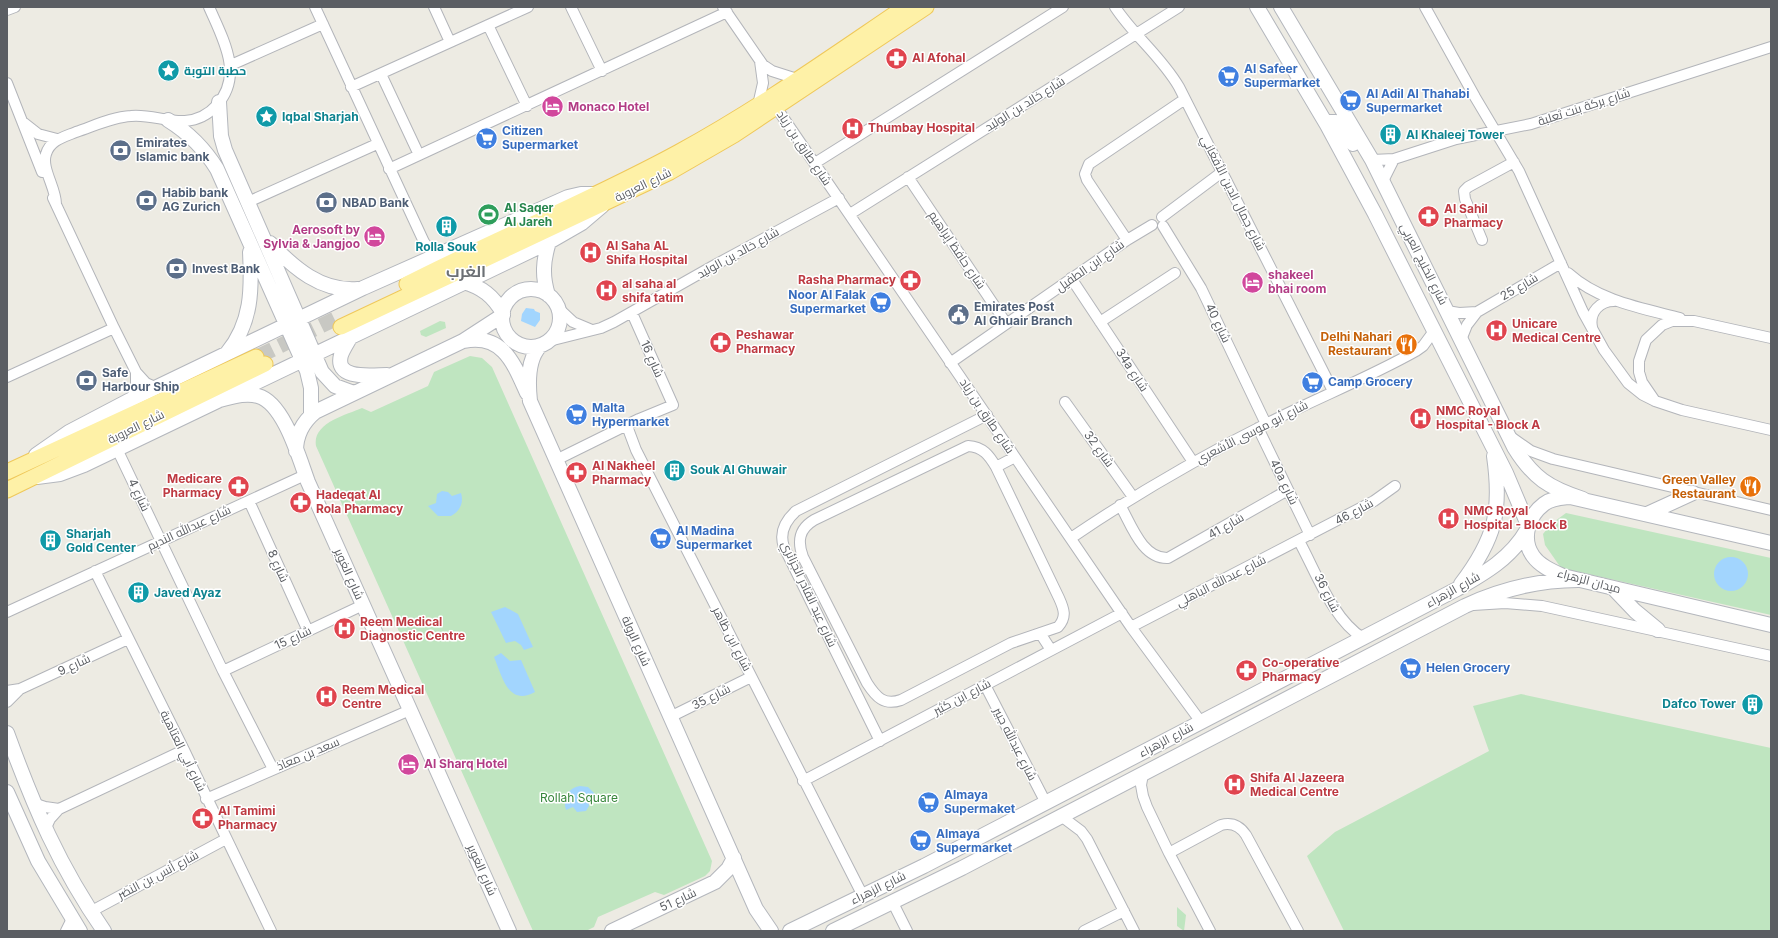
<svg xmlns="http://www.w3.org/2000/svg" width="1778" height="938" font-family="Inter,Cairo,sans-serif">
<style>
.green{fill:#bfe5c0}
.water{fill:#a2d5fe}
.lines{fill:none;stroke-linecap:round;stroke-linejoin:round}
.primary-tunnel{stroke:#c8c8c3;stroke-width:15;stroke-dasharray:15 8;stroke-linecap:butt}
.street-casing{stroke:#b3b5ba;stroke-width:12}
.secondary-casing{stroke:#b4b7bd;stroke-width:16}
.primary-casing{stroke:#efc85a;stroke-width:17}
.street{stroke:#fff;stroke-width:10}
.secondary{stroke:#fff;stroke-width:14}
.primary{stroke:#fef1a7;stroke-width:15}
.labels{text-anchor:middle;stroke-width:3;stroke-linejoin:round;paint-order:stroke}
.health-label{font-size:12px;font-weight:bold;fill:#be3a42;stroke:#fff;text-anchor:start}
.shop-label{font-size:12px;font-weight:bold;fill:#366cbe;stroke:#fff;text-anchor:start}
.culture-label{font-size:12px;font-weight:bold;fill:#0d838f;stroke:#fff;text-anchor:start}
.street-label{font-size:12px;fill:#5b5e63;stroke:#fff}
.hotel-label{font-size:12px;font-weight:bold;fill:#b23c85;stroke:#fff;text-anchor:start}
.service-label{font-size:12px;font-weight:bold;fill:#4e5e75;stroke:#fff;text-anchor:start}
.leisure-label{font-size:12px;font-weight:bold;fill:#27864d;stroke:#fff;text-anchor:start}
.food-label{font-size:12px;font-weight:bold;fill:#c56008;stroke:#fff;text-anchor:end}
.park-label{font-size:12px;fill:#37863b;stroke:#fff}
.district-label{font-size:16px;font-weight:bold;fill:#6c7075;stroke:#fff}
</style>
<rect width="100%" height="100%" fill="#edebe3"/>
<path class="green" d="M440,321L445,322L446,328L426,337L421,335L420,331Z
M470,356L482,358L492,367L712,861L710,871L705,876L664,895L655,892L598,917L594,927L586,931H533L316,446C312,423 346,415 362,408L371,412L428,386L434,372Z
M1566,513L1771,558V615L1561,568L1545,545L1543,534L1551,524Z
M1521,694L1771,748V931H1344L1307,856L1335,832L1489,751L1473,706Z
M1177,907L1186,915L1184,931L1177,926Z"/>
<path class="water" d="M526,308L534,309L535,311L540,313V320L535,327L521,321L522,314Z
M442,491L448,492L452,496L461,493C464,503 460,511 451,516H438L428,506L436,503L437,494Z
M1714 574a17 17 0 1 1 34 0a17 17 0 1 1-34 0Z
M505,607L518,614L533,647L524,650L521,645L515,641L506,643L491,612Z
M501,653L510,661L521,660L535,692C508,707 502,676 494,657Z
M580,786L588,787L597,796L588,800L589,806L586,811L577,812L573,807L566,810C562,798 568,788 580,786Z"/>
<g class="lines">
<path class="primary-tunnel" d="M259,356L337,318"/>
<defs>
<path id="street" d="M315,7L424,242L430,250L440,253
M434,7L450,42
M571,7L602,71
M723,7L763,65L772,71L797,79
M1115,7C1134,36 1161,56 1179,87L1333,391
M1425,7L1475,97L1519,171L1583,312L1604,350L1628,383L1643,395L1655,401
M7,10L15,7
M488,25L527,106
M231,65L323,24
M381,74L419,155
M7,83L42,172
M351,87L528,7
M758,105L763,83L760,61
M776,107L1131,627L1201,722
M24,123L38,134L57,139
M1372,160L1394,159L1456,139L1531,124L1771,47
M815,163L1063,7
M389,169L727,12
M908,177L1006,323
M1383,181L1394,159
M53,198L114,328L136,372L146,383L157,388
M248,202L377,144
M56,204C56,188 41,168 46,154C50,140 64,137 76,132C94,126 112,117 131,116C149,114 167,122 185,121C197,120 209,114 217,105C244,75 223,39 209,7
M850,214L1179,7
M1162,217L1222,172
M1163,226L1201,288L1266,424
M1127,240L1087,180L1085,174L1089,164L1185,99
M1482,240L1465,199L1464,191L1468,187L1514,162
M1568,273C1599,301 1641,308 1680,318
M1071,278L1193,462
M558,308L573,322L592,330
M1447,311L1459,313L1477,312L1561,263
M1100,322L1175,273
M1592,327C1589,312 1600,301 1614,301
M1771,338L1694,321H1672L1662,325L1646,340L1639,361V372L1642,382L1655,401L1682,410L1771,430
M1461,340L1467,325L1477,312
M549,341L601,328L614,322L713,266L839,198
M950,363L1127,240L1152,225
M7,377L114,328
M130,400L136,390V372
M1065,402L1133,497
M627,426L636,450L863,896
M1258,428L1310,535
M1511,437L1531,451L1553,459L1771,510
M968,446C983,447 989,455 996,467L1059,598C1064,609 1067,617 1058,627L1011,643L901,700C884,706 876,697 867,683L803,557C797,541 799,529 814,520Z
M117,449L223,671L273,769
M556,460L639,419L673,405L632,313
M996,467L1015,457
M249,501L308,631
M1120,505C1131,524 1142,559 1168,558L1288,490
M1071,538C1134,495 1200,457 1268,423C1317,398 1368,378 1416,351L1423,346L1434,331
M1299,541C1316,572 1333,620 1363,638
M95,571L184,750L271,931
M1473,605L1505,603L1542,606L1771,656
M7,612L305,475
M1131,627L1374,501L1395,486
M1040,633L1051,650
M223,671L363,605
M985,685L1046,803
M7,691L20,689L128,639
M7,702L20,689
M670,717L751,677
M880,741L784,547C779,533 785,521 796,511L987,415
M1143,774L1141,785L1143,796L1147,807L1169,853L1210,931
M803,781L1122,613
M206,799L410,710
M33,803L45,807L59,809
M1061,816L1081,831L1087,839L1134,931
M45,830L50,819L59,809L184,750
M1169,853L1221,825C1232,822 1240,826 1246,835L1298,931
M893,903L907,931
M90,912L226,839
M66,931L72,919
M1084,931L1124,911"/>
<path id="secondary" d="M1257,7L1327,125L1375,214L1506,473L1528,525
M1281,7L1372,160L1514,447C1533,478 1549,488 1583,499
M219,102L221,136L225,150L322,372L335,386L354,393
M168,120C189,133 204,148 217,169L307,371L311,388V415
M1327,125L1330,122H1336L1353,144
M270,243C294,268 321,292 358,289
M463,282C482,287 493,296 503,313
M502 318a29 29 0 1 1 58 0a29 29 0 1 1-58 0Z
M548,295C542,276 543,261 549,242
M351,336C348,342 343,349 341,355C334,381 373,375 387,375
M464,341C503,333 514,364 527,393
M540,346C527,360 528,383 530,401L756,909L771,931
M227,353C252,323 252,289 250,252
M215,401C229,398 244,392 258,396C284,403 299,458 308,482L509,931
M296,451C296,435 303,422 315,412L463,341L503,315
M36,455L69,432L130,400L363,288L568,197L581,194H595
M37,477L60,474L84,465L549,242L582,223L602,206
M1647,514L1693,493
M1771,543L1570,497C1561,498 1552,498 1544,504C1528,516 1521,539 1533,556C1540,566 1552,571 1563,576L1771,625
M1461,584C1495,539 1502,512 1494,456
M1613,588L1635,611L1658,630
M7,733C34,807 59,866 104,931
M7,792L38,861L80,931
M612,931L715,882L728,869L734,858
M790,931L924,866L1457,589C1485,573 1511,558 1527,530
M833,931L962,868L1465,606C1502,589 1538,580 1578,580"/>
<path id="primary" d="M407,284C497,238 591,200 679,152C758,109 831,57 905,7
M341,327L670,172L734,135L926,7
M7,472L256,357
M7,490L265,364"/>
</defs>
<use href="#street" class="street-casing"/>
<use href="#secondary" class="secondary-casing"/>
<use href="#primary" class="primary-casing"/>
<use href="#street" class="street"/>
<use href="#secondary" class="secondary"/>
<use href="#primary" class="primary"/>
</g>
<defs>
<symbol id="pharmacy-disc" viewBox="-11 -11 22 22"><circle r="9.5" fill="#e0444e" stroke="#fff"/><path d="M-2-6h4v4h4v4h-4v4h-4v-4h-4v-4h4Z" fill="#fff"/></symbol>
<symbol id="sight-disc" viewBox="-11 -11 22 22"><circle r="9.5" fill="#0f9aa8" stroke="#fff"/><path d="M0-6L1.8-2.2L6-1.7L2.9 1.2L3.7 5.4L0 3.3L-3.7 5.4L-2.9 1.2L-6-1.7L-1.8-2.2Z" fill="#fff"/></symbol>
<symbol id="supermarket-disc" viewBox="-11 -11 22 22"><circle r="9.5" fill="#3f7fe0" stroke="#fff"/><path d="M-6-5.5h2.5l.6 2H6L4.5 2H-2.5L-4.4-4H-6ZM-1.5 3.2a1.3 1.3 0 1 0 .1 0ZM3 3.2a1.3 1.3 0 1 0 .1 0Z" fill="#fff"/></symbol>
<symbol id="hotel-disc" viewBox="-11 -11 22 22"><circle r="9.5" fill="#d1479c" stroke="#fff"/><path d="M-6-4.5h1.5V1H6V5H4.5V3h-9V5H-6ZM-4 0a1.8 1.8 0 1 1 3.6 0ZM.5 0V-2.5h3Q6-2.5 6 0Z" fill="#fff"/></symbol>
<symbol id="hospital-disc" viewBox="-11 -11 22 22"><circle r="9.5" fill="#e0444e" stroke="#fff"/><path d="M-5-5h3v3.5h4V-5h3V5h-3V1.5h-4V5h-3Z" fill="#fff"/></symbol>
<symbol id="building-disc" viewBox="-11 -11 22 22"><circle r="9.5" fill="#0f9aa8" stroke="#fff"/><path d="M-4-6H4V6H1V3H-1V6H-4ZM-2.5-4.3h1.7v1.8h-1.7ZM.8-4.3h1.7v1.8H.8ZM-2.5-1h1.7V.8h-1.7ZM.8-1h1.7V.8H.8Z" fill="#fff"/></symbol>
<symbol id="bank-disc" viewBox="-11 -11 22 22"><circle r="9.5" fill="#5c6f8a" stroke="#fff"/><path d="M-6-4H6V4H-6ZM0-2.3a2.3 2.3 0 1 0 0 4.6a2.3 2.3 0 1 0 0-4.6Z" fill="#fff"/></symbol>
<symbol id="stadium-disc" viewBox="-11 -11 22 22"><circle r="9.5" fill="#2e9e5b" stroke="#fff"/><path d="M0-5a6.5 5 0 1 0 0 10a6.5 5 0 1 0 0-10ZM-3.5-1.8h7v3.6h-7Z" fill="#fff"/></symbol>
<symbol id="civic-disc" viewBox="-11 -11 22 22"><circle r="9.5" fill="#5c6f8a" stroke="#fff"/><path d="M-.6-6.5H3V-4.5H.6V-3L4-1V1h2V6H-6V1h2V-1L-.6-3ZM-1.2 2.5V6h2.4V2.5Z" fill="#fff"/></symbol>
<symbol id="restaurant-disc" viewBox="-11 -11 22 22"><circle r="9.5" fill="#e8710a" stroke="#fff"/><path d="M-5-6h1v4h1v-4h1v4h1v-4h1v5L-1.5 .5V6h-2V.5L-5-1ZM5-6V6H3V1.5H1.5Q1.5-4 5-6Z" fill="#fff"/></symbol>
</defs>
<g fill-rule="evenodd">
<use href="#pharmacy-disc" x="884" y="46" width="25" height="25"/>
<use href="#sight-disc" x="156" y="58" width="25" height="25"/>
<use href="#supermarket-disc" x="1216" y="64" width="25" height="25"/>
<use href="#supermarket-disc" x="1338" y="88" width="25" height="25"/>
<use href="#hotel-disc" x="540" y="94" width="25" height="25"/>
<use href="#sight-disc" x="254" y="104" width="25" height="25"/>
<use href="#hospital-disc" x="840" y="116" width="25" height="25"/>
<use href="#building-disc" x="1378" y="122" width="25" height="25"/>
<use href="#supermarket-disc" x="474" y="126" width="25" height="25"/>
<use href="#bank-disc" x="108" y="138" width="25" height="25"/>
<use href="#bank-disc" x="134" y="188" width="25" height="25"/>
<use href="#bank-disc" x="314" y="190" width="25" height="25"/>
<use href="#stadium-disc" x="476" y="202" width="25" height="25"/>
<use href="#pharmacy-disc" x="1416" y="204" width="25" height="25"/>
<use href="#building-disc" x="434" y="214" width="25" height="25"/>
<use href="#hotel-disc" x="362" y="224" width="25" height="25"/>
<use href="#hospital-disc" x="578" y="240" width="25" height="25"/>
<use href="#bank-disc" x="164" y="256" width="25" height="25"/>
<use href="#pharmacy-disc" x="898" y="268" width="25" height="25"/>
<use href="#hotel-disc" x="1240" y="270" width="25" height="25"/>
<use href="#hospital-disc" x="594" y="278" width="25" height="25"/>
<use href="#supermarket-disc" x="868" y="290" width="25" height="25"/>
<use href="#civic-disc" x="946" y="302" width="25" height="25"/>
<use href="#hospital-disc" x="1484" y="318" width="25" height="25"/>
<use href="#pharmacy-disc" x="708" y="330" width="25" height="25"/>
<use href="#restaurant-disc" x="1394" y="332" width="25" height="25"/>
<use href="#bank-disc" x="74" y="368" width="25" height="25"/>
<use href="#supermarket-disc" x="1300" y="370" width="25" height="25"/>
<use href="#supermarket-disc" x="564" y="402" width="25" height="25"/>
<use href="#hospital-disc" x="1408" y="406" width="25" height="25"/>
<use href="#building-disc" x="662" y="458" width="25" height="25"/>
<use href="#pharmacy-disc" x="564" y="460" width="25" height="25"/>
<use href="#pharmacy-disc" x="226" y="474" width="25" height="25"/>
<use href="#restaurant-disc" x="1738" y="474" width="25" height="25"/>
<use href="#pharmacy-disc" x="288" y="490" width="25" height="25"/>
<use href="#hospital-disc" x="1436" y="506" width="25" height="25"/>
<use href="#supermarket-disc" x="648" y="526" width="25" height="25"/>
<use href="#building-disc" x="38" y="528" width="25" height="25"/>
<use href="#building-disc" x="126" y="580" width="25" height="25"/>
<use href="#hospital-disc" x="332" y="616" width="25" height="25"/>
<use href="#supermarket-disc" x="1398" y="656" width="25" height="25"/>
<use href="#pharmacy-disc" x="1234" y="658" width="25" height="25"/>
<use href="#hospital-disc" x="314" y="684" width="25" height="25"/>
<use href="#building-disc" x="1740" y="692" width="25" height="25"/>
<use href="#hotel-disc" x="396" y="752" width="25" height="25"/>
<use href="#hospital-disc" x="1222" y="772" width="25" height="25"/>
<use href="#supermarket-disc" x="916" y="790" width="25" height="25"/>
<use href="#pharmacy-disc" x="190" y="806" width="25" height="25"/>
<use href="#supermarket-disc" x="908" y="828" width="25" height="25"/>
</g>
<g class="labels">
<g class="health-label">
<text x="912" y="62">Al Afohal</text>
<text x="868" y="132">Thumbay Hospital</text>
<text x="1444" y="213">Al Sahil<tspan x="1444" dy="14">Pharmacy</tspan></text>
<text x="606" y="250">Al Saha AL<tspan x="606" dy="14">Shifa Hospital</tspan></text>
<text x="896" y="284" text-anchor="end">Rasha Pharmacy</text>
<text x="622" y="288">al saha al<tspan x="622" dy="14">shifa tatim</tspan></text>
<text x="1512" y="328">Unicare<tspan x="1512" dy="14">Medical Centre</tspan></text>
<text x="736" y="339">Peshawar<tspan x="736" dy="14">Pharmacy</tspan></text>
<text x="1436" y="415">NMC Royal<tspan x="1436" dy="14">Hospital - Block A</tspan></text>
<text x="592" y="470">Al Nakheel<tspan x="592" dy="14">Pharmacy</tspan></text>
<text x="222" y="483" text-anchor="end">Medicare<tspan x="222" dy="14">Pharmacy</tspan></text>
<text x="316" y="499">Hadeqat Al<tspan x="316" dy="14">Rola Pharmacy</tspan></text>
<text x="1464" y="515">NMC Royal<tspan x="1464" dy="14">Hospital - Block B</tspan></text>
<text x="360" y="626">Reem Medical<tspan x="360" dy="14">Diagnostic Centre</tspan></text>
<text x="1262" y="667">Co-operative<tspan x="1262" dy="14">Pharmacy</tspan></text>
<text x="342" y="694">Reem Medical<tspan x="342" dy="14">Centre</tspan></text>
<text x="1250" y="782">Shifa Al Jazeera<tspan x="1250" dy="14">Medical Centre</tspan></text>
<text x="218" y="815">Al Tamimi<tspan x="218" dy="14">Pharmacy</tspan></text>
</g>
<g class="shop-label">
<text x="1244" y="73">Al Safeer<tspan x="1244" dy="14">Supermarket</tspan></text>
<text x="1366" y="98">Al Adil Al Thahabi<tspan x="1366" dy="14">Supermarket</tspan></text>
<text x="502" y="135">Citizen<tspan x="502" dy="14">Supermarket</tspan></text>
<text x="866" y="299" text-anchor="end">Noor Al Falak<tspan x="866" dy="14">Supermarket</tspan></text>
<text x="1328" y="386">Camp Grocery</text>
<text x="592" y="412">Malta<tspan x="592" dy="14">Hypermarket</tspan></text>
<text x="676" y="535">Al Madina<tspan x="676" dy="14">Supermarket</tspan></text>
<text x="1426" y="672">Helen Grocery</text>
<text x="944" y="799">Almaya<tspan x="944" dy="14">Supermaket</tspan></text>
<text x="936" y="838">Almaya<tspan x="936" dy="14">Supermarket</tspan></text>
</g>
<g class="culture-label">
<text x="184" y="75">حطبة التوبة</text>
<text x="282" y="121">Iqbal Sharjah</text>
<text x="1406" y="139">Al Khaleej Tower</text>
<text x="446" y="251" text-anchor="middle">Rolla Souk</text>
<text x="690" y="474">Souk Al Ghuwair</text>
<text x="66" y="538">Sharjah<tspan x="66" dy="14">Gold Center</tspan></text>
<text x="154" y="597">Javed Ayaz</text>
<text x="1736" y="708" text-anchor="end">Dafco Tower</text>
</g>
<g class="street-label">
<text transform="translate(1025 104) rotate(-32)" y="4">شارع خالد بن الوليد</text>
<text transform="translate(1584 107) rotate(-18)" y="4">شارع بركة بنت ثعلبة</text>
<text transform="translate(804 148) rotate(56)" y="4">شارع طارق بن زياد</text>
<text transform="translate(643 185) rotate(-26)" y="4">شارع العروبة</text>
<text transform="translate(1233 193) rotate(63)" y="4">شارع جمال الدين الأفغاني</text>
<text transform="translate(957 250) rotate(56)" y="4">شارع حافظ إبراهيم</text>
<text transform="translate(738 253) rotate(-29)" y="4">شارع خالد بن الوليد</text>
<text transform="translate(1424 264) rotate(63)" y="4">شارع الخليج العربي</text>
<text transform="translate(1090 266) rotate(-35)" y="4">شارع ابن الطفيل</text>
<text transform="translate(1519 287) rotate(-30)" y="4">شارع 25</text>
<text transform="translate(1218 323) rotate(64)" y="4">شارع 40</text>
<text transform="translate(652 359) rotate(66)" y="4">شارع 16</text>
<text transform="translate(1132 370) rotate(57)" y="4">34a شارع</text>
<text transform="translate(987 416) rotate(56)" y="4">شارع طارق بن زياد</text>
<text transform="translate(136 427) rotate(-26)" y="4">شارع العروبة</text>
<text transform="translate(1252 432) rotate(-27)" y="4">شارع أبو موسى الأشعري</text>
<text transform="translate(1099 449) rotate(54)" y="4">شارع 32</text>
<text transform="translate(1284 482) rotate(64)" y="4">40a شارع</text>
<text transform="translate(139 495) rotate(65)" y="4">شارع 4</text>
<text transform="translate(1354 512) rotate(-28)" y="4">شارع 46</text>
<text transform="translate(1226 526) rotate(-30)" y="4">شارع 41</text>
<text transform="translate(189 528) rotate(-25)" y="4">شارع عبدالله النديم</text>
<text transform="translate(278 566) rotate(66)" y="4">شارع 8</text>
<text transform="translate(349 574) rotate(66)" y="4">شارع الغوير</text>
<text transform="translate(1221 581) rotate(-27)" y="4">شارع عبدالله الباهلي</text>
<text transform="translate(1589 581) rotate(15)" y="4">ميدان الزهراء</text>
<text transform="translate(1453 590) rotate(-29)" y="4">شارع الزهراء</text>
<text transform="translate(1327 593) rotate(63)" y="4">شارع 36</text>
<text transform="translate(809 594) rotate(65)" y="4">شارع عبد القادر الجزائري</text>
<text transform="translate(293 638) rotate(-25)" y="4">شارع 15</text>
<text transform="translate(732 639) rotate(63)" y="4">شارع ابن ظاهر</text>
<text transform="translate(636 641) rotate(66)" y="4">شارع الرولة</text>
<text transform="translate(74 665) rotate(-25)" y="4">شارع 9</text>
<text transform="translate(711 697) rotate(-27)" y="4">شارع 35</text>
<text transform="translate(962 697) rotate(-28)" y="4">شارع ابن كثير</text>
<text transform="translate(1166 740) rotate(-28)" y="4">شارع الزهراء</text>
<text transform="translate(1015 744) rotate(63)" y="4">شارع عبدالله جبير</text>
<text transform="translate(183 751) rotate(64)" y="4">شارع أبي العتاهية</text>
<text transform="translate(308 754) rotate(-23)" y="4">سعد بن معاذ</text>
<text transform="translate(482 870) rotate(66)" y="4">شارع الغوير</text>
<text transform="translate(158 875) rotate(-28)" y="4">شارع أنس بن النضر</text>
<text transform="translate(878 888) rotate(-26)" y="4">شارع الزهراء</text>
<text transform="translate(678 900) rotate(-25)" y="4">شارع 51</text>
</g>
<g class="hotel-label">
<text x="568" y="111">Monaco Hotel</text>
<text x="360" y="234" text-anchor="end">Aerosoft by<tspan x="360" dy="14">Sylvia &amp; Jangjoo</tspan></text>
<text x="1268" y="279">shakeel<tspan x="1268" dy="14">bhai room</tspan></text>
<text x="424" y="768">Al Sharq Hotel</text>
</g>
<g class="service-label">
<text x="136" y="147">Emirates<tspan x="136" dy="14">Islamic bank</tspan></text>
<text x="162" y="197">Habib bank<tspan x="162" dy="14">AG Zurich</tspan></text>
<text x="342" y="207">NBAD Bank</text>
<text x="192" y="273">Invest Bank</text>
<text x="974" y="311">Emirates Post<tspan x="974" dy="14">Al Ghuair Branch</tspan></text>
<text x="102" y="377">Safe<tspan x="102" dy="14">Harbour Ship</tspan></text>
</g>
<g class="leisure-label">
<text x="504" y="212">Al Saqer<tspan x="504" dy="14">Al Jareh</tspan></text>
</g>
<g class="food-label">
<text x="1392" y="341">Delhi Nahari<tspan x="1392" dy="14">Restaurant</tspan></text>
<text x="1736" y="484">Green Valley<tspan x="1736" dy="14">Restaurant</tspan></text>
</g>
<g class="park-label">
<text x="579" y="802">Rollah Square</text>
</g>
<g class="district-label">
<text x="466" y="277">الغرب</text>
</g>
</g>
<rect width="1778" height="938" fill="none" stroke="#5b5e63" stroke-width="16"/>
</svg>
